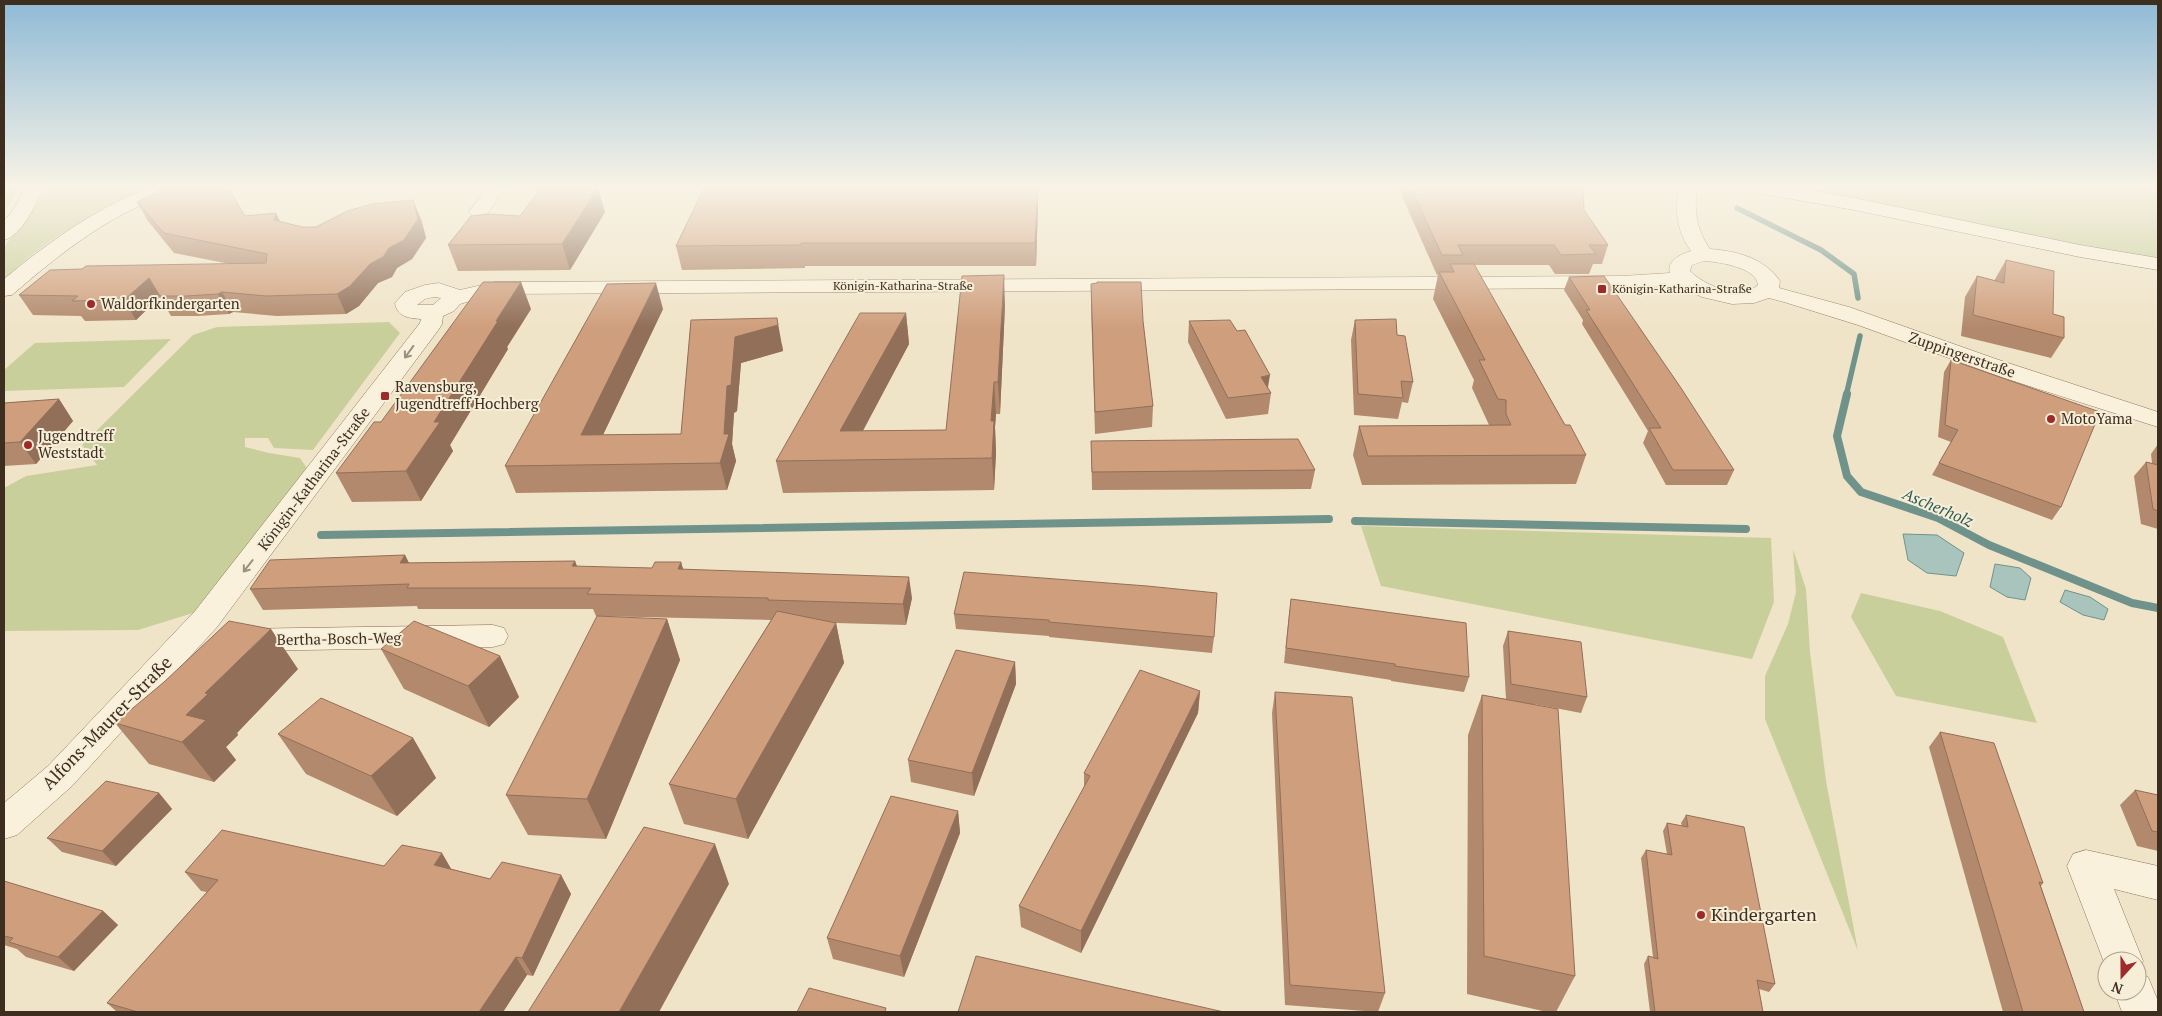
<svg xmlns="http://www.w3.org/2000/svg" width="2162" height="1016" font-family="'PT Serif',serif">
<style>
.green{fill:#c9cf9b}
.water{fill:#a9c4bc;stroke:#6f938a}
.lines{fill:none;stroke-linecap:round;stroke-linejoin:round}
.stream-far1{stroke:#6f938a;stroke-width:5.5}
.stream{stroke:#6f938a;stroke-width:8}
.street-casing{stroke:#8d765c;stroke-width:1}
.secondary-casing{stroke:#6f573f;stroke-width:1}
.street{fill:#faf1dc;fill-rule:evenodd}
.secondary{fill:#faf1dc;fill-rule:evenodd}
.wall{fill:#b2896c}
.shaded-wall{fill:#916f58}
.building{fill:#cf9f7d;stroke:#916f58}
.oneway{stroke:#9c907e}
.poi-dot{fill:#9e2a2b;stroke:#f7eed8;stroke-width:2}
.labels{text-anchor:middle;stroke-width:4;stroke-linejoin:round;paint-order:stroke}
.far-street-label{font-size:12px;fill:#3d2e20;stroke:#f7eed8}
.far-poi-label{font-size:12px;fill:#3d2e20;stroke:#f7eed8;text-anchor:start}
.poi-label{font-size:15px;fill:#3d2e20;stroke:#f7eed8;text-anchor:start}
.street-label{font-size:15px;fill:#3d2e20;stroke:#f7eed8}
.water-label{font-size:16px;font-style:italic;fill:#2f5d5a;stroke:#f7eed8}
.near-street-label{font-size:18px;fill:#3d2e20;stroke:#f7eed8}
.near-poi-label{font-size:18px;fill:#3d2e20;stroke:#f7eed8;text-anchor:start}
</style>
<rect width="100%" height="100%" fill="#f0e4c8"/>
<path class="green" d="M4,186H20L4,214Z
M51,186H166C128,198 92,214 58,236C39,248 21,264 4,279V247Z
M1781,186H2158V258L2084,246Z
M389,322L400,333L313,450L274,448L268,438H245V447L269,453L300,458L308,470L193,613L138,630L4,631V488L26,476L97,465L82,445L193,335L217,327Z
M171,339L124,387L4,391V370L35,343Z
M1361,526L1771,538L1774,602L1752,659L1381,586Z
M1793,549L1806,589L1810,652L1826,781L1858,951L1765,719V676L1788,624L1796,592Z
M1861,593L1940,611L2003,637L2037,723L1896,696L1851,617Z"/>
<path class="water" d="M1903,534L1937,535L1964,553L1956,576L1927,573L1908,560Z
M1995,564L2020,568L2031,578L2025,600L2007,597L1990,587Z
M2065,590L2090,597L2108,609L2104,620L2083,615L2060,602Z"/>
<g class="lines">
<path class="stream-far1" d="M1737,208L1821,250L1854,274L1858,298
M1846,396L1860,336"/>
<path class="stream" d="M1847,394L1837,436L1847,476L1861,492L1938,518L1989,545L2132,603L2158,608
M1355,521L1746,529
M321,535L1329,519"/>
<defs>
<path id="street" d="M488,186H506L486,216L479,218L472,216L469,212Z
M1679,186H1697C1694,210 1696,229 1710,249C1737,251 1764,258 1780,281L1779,288L1849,307L1996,359L2158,412V427L2004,378L1858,325L1784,302L1769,298L1754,303L1732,304L1702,297L1680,286L1622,288L495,294L460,304L454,311L443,316L442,324L439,329L217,627L72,786L17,835L4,839V803L48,766L195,611L420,323L421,319C409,318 397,317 395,303L405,292L425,285L439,283L460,290L495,282L1622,276L1670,273C1666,261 1681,254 1691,251C1676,230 1675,211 1679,186ZM1704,261C1719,262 1756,267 1758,285C1741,301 1703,285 1690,271L1692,265ZM434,297L441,298L433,305H417L425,299Z
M493,625L504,628L508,636L504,644L493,647L242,651L231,648L226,640L231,632L242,629Z
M2086,850L2158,866V900L2114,889L2143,961L2138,973L2148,977L2158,1001V1012H2122L2114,991H2137V961H2107V970L2067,866L2073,854Z"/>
<path id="secondary" d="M27,186H45C37,202 22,236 4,240V221L13,210Z
M155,186H182C176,195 142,204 131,210C87,232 49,263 12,295L4,296V279C50,241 98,206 155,186Z
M1743,186H1784L1854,198L2080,245L2158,258V270L2080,257L1854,210L1752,192L1745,190Z"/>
</defs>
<use href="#street" class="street-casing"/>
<use href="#secondary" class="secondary-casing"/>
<use href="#street" class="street"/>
<use href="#secondary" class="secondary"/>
</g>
<path class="wall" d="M1038,186V205L1036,266H805V268L682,270L676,246Z
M1402,186H1583L1584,210L1608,245L1602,264H1593L1589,274H1555L1549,265H1474L1565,425L1586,455L1576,484L1362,485L1353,455L1359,426L1489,425L1472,388L1474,380L1433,299L1438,275H1437L1401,194Z
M598,188L605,212L570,270L458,271L448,245L520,216Z
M137,202L280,222L302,227H316L421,219L426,238L412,259L397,268L392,277L378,283L359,306L346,314L277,316L233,312L229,314L197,316H171L160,297L136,320L85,321L81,316L33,315L19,295L82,269L230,264L174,253L148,221Z
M2006,260L2053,314L2064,338L2051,358L1961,336L1965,297L1977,276L1994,281Z
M1569,277L1734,470L1727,485H1666L1643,443L1648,431L1582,324L1583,320L1564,290Z
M1091,284L1143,321L1153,406L1152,427L1095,434L1091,304Z
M1005,305L1000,414H996L995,427L996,453L994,490L783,493L776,461L906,313L909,344L863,431L946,430Z
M531,309L507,347L508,349L450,445L453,451L421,501L352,502L336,473L381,422Z
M663,309L603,435L681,434L691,320L782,344L783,351L741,363L737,411L734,413L732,444L736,461L727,490L516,493L505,466Z
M1355,320L1397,335L1413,382L1408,403L1402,402L1398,419L1354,415L1351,340Z
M1189,321L1268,388L1271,393L1268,414L1226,419L1188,342Z
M1951,360L2061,507L2052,520L1932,475L1951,442L1938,437L1944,372Z
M59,399L73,421L36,464L4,466V403Z
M1091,441L1315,470L1311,489L1092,490Z
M2158,444V529L2141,524L2134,476L2146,462L2152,463L2151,454Z
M405,555L409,563L575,561L577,567L652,568L681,562L683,569L912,598L906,625L836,623L844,663L748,839L684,824L669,784L771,620L596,616L593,609H418L417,606L263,610L250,589Z
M964,572L1214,637L1212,653L1049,637V636L956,629L954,614Z
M1291,599L1469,677L1464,692L1391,681V680L1284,663L1289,614Z
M667,619L680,660L606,839L528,835L506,795Z
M1508,631L1587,697L1581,713L1534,704L1575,976L1556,1012H1547L1467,994L1468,735L1482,695L1506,699L1503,646Z
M381,649L500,656L519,697L489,727L404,689Z
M1015,662L1016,684L974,796L911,782L908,760Z
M298,669L237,733L238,735L226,747L236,760L214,782L149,764L115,723Z
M1200,691L1198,713L1081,953L1021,927L1019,906L1084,787V773Z
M1275,692L1385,993L1378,1012L1285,1005L1272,713Z
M1940,732L2043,883L2041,886L2084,1012H2003L1929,747Z
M278,734L413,738L436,778L397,816L306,774Z
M2135,790L2158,795V851L2137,846L2120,805Z
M159,793L172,809L116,866L62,852L47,838Z
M958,811L960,833L904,977L833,959L827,938Z
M1686,815L1775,984L1769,992L1759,989L1763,1012H1650L1644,964L1648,956L1653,957L1641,858L1646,850L1667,854L1663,831L1667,823L1682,826L1681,823Z
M384,866L452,869L490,879L561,875L571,894L533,976L527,975L503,1012H117L107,1003L207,892L201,891L185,872Z
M4,881L103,911L118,925L74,971L26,957L17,949L4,945Z"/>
<path class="shaded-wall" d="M1038,186V205L1036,266L1035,243Z
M598,188L605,212L570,270L562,244Z
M413,200L421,219L426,238L412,259L397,268L392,277L378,283L359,306L346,314L337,294L370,264Z
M276,213L285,232L274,220Z
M1004,275L1005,305L1000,414L998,382Z
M149,278L160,297L136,320L124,300Z
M521,282L531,309L507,347L508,349L450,445L453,451L421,501L406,471L434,422L496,321Z
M656,283L663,309L590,462L581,435Z
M222,292L233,312L229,314L218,294Z
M906,313L909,344L847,460L840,431Z
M777,318L783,351L741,363L737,411L734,413L732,444L736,461L727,490L720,463L724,434L727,386L735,337Z
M1270,375L1267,393L1261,377Z
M994,382L996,414L995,427L996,453L994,490L992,458L991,421Z
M59,399L73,421L36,464L20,442Z
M405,555L415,576L400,563Z
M575,561L583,582L572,566Z
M681,562L687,583L678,569Z
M909,577L912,598L906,625L903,604Z
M667,619L680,660L606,839L587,799Z
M836,623L844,663L748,839L736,799Z
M271,629L298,669L237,733L238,735L226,747L236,760L214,782L182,742L186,715L205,693Z
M500,656L519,697L489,727L468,686Z
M1015,662L1016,684L974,796L972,773Z
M1200,691L1198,713L1081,953V931Z
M413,738L436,778L397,816L371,776Z
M159,793L172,809L116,866L102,851Z
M958,811L960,833L904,977L900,956Z
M715,844L729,884L659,1012H619Z
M442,853L453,872L434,865Z
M561,875L571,894L533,976L522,958Z
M103,911L118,925L74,971L58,957Z
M516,957L527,975L503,1012H479Z"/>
<path class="building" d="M169,186H227L245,216L276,213L274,220L302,227H316L347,211L372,204L413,200L418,219L404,240L389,248L383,257L370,264L350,286L337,294L266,296L222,292L218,294L186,296H160L149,278L124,300L72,301L78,296L19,295L50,270L82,269L86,266L266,263L267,254L164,233L137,202Z
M705,186H1038L1035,243H801V245L676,246Z
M1410,186H1583L1584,210L1608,245H1589L1596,254L1561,255L1554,245H1458L1463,255H1442Z
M541,188H598L562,244L448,245L471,216L488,214L520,216Z
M2006,260L2054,271L2053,314L2064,317V338L1973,315L1977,276L2004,283Z
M1450,264H1474L1565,425H1570L1586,455L1368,456L1359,426L1511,425L1506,414V400L1498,399L1479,360H1485L1439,272H1454Z
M1004,275L998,382H994L991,421H994L992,458L776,461L860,313H906L840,431L946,430L962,276Z
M1604,276L1681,388L1734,470H1673L1649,428H1661L1586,310H1590L1569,277Z
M483,282H521L496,321H498L434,422H440L406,471L336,473L374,422H381Z
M1097,282H1141L1143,321L1153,406L1095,412L1091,284L1097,283Z
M656,283L581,435L681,434L691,320L777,318L778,325L735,337L731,385L727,386L724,434H729L720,463L505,466L607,284Z
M1396,319L1397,335L1405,336L1413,382L1401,381L1403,398L1358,394L1355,320Z
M1230,320L1237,331L1245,330L1270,375L1261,377L1271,393L1228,398L1189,321Z
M1951,360L2100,412L2061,507L1939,463L1958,430L1945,425Z
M59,399L20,442L4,443V403Z
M1298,439L1315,470L1092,472L1091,441Z
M2146,462L2158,465V511L2153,509Z
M405,555L400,563L575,561L572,566L652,568L655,562H681L678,569L909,577L903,604L768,600V598L587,594L591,588H407L409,584L250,589L270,560Z
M964,572L1147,586L1217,593L1214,637L1049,622V620L954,614Z
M1291,599L1466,623L1469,677L1395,666V664L1286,648Z
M777,611L836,623L736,799L669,784Z
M597,616L667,619L587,799L506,795Z
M229,621L271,629L205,693L208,694L186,715L206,720L182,742L115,723L164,682Z
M414,621L500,656L468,686L381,649Z
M1508,631L1581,642L1587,697L1511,684Z
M956,650L1015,662L972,773L908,760Z
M1140,670L1200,691L1081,931L1019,906L1090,776L1084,773Z
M1275,692L1352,697L1385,993L1290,985Z
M1482,695L1558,709L1575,976L1484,956Z
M321,698L413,738L371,776L278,734Z
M1940,732L1994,743L2043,883L2039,882L2084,1012H2023Z
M106,781L159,793L102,851L47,838Z
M2135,790L2158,795V832L2152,831Z
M891,796L958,811L900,956L827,938Z
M1686,815L1744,827L1775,984L1757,980L1763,1012H1655L1648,956L1658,959L1646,850L1672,855L1667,823L1688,827Z
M644,827L715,844L619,1012H528Z
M222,830L384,866L402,845L442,853L434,865L490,879L502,862L561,875L522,958L516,957L479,1012H138L107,1003L218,880L185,872Z
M4,881L103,911L58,957L9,942L13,938L4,936Z
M976,956L1224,1012H958Z
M809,988L886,1008L885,1012H797Z"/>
<defs><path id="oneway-shaft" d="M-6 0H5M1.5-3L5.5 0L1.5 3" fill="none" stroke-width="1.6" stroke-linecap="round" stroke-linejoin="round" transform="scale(1.25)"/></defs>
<g class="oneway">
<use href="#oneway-shaft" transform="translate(409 352) rotate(126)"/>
<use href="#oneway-shaft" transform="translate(248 566) rotate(128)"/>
</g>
<linearGradient id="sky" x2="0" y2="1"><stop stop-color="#8fbad6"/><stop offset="0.57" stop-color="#f8f3e6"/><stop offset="1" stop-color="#f8f3e6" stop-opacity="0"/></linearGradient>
<rect width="2162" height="328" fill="url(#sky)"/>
<g class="poi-dot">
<rect x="1597" y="284" width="10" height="10" rx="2.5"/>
<circle cx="91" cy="304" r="5"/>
<rect x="380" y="391" width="10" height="10" rx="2.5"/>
<circle cx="2051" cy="419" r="5"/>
<circle cx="28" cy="445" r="5"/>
<circle cx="1701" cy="915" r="5"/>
</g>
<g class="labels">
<g class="far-street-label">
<text x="903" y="290">Königin-Katharina-Straße</text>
</g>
<g class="far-poi-label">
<text x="1612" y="293">Königin-Katharina-Straße</text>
</g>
<g class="poi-label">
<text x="101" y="309">Waldorfkindergarten</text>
<text x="395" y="392">Ravensburg,<tspan x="395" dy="17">Jugendtreff Hochberg</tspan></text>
<text x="2061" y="424">MotoYama</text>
<text x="38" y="441">Jugendtreff<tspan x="38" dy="17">Weststadt</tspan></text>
</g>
<g class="street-label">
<text transform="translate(1962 355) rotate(19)" y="5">Zuppingerstraße</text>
<text transform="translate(314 479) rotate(-53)" y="5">Königin-Katharina-Straße</text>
<text transform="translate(339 639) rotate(-1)" y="5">Bertha-Bosch-Weg</text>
</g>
<g class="water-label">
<text transform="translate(1938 507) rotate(23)" y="6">Ascherholz</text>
</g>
<g class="near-street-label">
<text transform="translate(107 723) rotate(-46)" y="6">Alfons-Maurer-Straße</text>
</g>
<g class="near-poi-label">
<text x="1711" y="921">Kindergarten</text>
</g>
</g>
<rect width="2162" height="1016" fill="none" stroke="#3d2e20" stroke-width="10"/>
<g transform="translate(2122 976) rotate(201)"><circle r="24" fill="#f7eed8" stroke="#ada18e"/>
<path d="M0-4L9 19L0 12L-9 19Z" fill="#9e2a2b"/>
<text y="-8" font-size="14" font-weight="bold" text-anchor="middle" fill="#3d2e20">N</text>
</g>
</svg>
